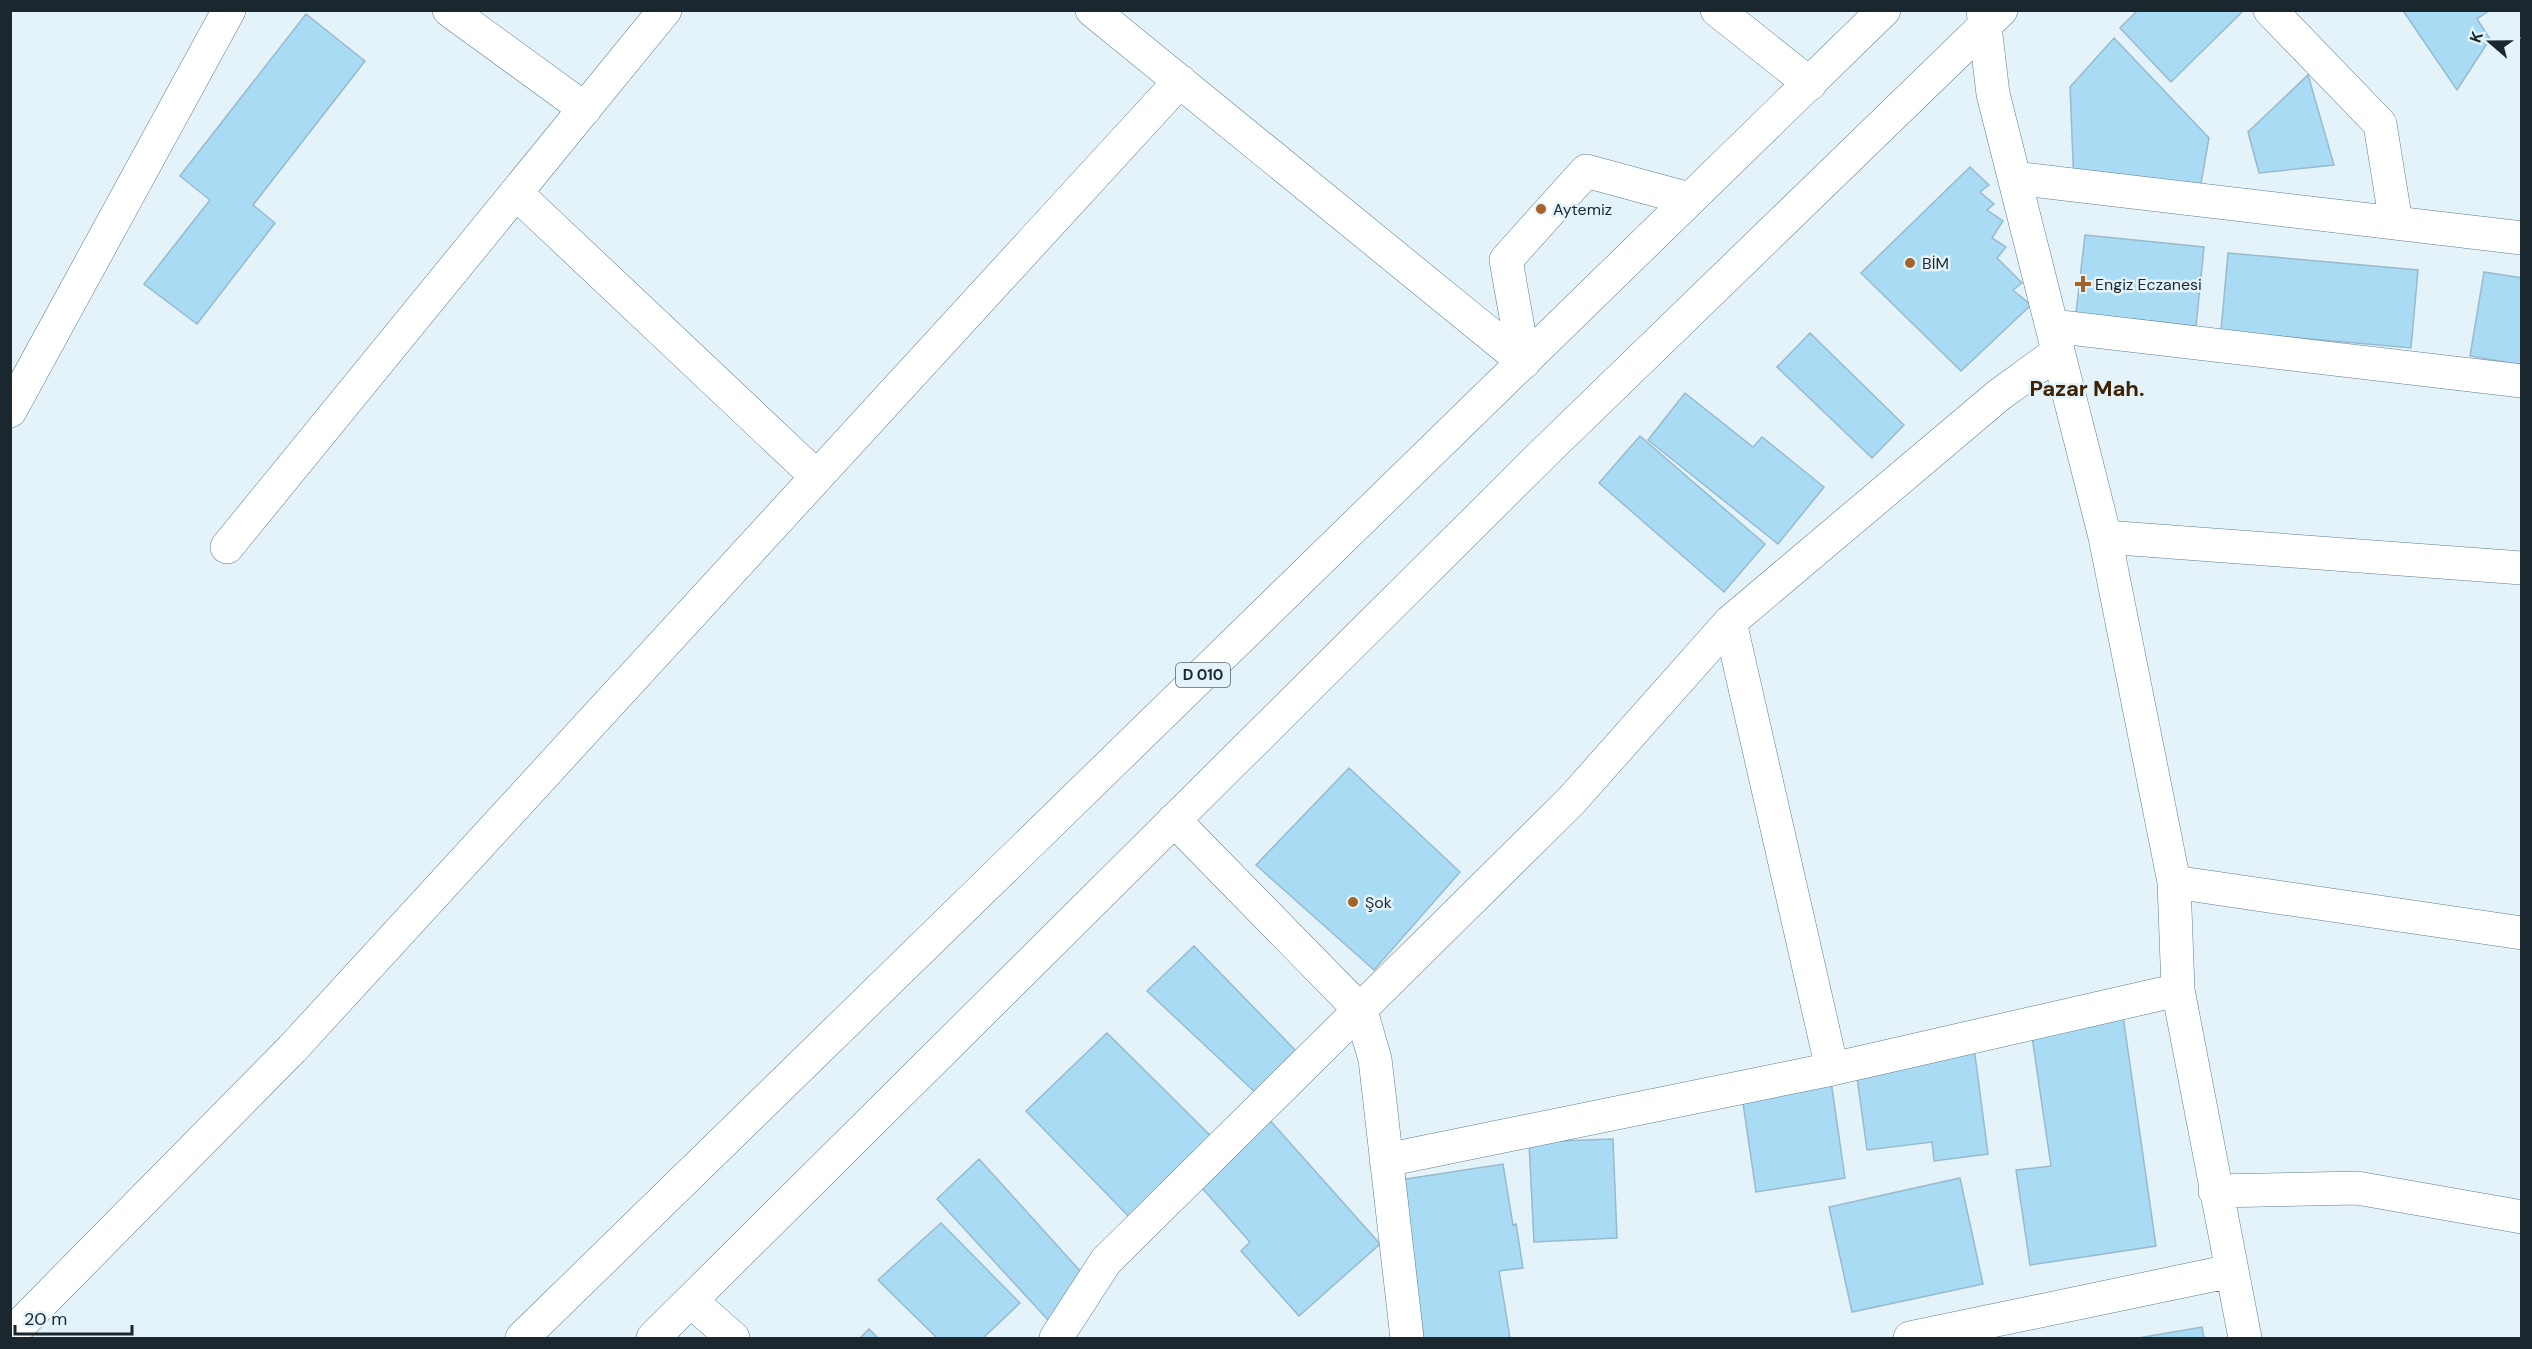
<svg xmlns="http://www.w3.org/2000/svg" width="2532" height="1349" font-family="'DM Sans',sans-serif">
<style>
.building{fill:#a9dbf5;stroke:#97bacd;stroke-width:1.5}
.lines{fill:none;stroke-linecap:round;stroke-linejoin:round}
.minor-casing{stroke:#5c7e8f;stroke-width:34}
.highway-casing{stroke:#5c7e8f;stroke-width:34}
.minor{stroke:#fff;stroke-width:33}
.highway{stroke:#fff;stroke-width:33}
.poi-dot{fill:#a26429;stroke:#e4f3fa;stroke-width:2}
.labels{text-anchor:middle;stroke-width:5;stroke-linejoin:round;paint-order:stroke}
.shield{fill:#e4f3fa;stroke:#57646c;stroke-width:1.5}
.shield-label{font-size:15px;font-weight:bold;fill:#1a272f}
.poi-label{font-size:16px;fill:#1a272f;stroke:#e4f3fa;text-anchor:start}
.district-label{font-size:22px;font-weight:bold;fill:#3f2206;stroke:#e4f3fa}
</style>
<rect width="100%" height="100%" fill="#e4f3fa"/>
<path class="building" d="M2138,10H2244L2171,82L2120,28Z
M2406,10H2490L2477,19L2490,39L2457,90L2404,12Z
M306,14L365,61L253,205L275,223L197,324L144,284L210,200L180,176Z
M2114,38L2209,138L2198,200L2074,185L2070,87Z
M2308,75L2334,165L2259,173L2248,132Z
M1970,167L1989,185L1980,192L1994,204L1987,210L2003,221L1992,238L2006,247L1997,258L2022,283L2013,290L2031,305L1961,371L1861,273Z
M2085,235L2204,247L2196,326L2076,313Z
M2228,253L2418,270L2411,348L2221,331Z
M2484,272L2522,278V365L2470,356Z
M1810,333L1904,425L1872,458L1777,367Z
M1685,393L1753,447L1762,437L1824,487L1778,544L1648,440Z
M1640,436L1765,544L1724,592L1599,483Z
M1349,768L1460,872L1374,970L1256,865Z
M1194,946L1298,1053L1259,1096L1147,991Z
M2123,1016L2156,1246L2030,1265L2016,1170L2051,1166L2031,1030Z
M1107,1033L1222,1147L1140,1228L1026,1111Z
M1974,1047L1988,1154L1934,1161L1932,1142L1867,1150L1855,1063Z
M1831,1081L1845,1178L1756,1192L1742,1096Z
M1266,1116L1380,1244L1299,1316L1241,1251L1250,1242L1195,1180Z
M1613,1139L1617,1238L1534,1242L1529,1142Z
M979,1159L1091,1283L1048,1320L937,1199Z
M1503,1164L1513,1225L1516,1224L1523,1268L1499,1271L1510,1338H1424L1400,1180Z
M1960,1178L1983,1284L1852,1312L1829,1207Z
M941,1223L1020,1303L983,1338H937L878,1280Z
M2202,1327L2204,1338H2138Z
M869,1329L878,1338H860Z"/>
<g class="lines">
<defs>
<path id="minor" d="M449,10L585,109
M1092,10L1524,362
M1717,10L1810,84
M1983,10L1993,94L2105,537L2174,882L2178,990L2245,1338
M2270,10L2380,124L2396,223
M2015,178L2522,238
M516,193L816,476
M2052,326L2522,381
M1524,362L1506,260L1586,171L1689,199
M10,411L229,10
M2105,537L2522,568
M227,547L665,10
M1730,622L1832,1069
M1174,820L1361,1011L1375,1059L1407,1338
M2174,882L2522,933
M1386,1160L1832,1069L2178,990
M2215,1191L2357,1188L2522,1217
M691,1301L733,1338
M10,1335L292,1049L1180,81
M1056,1338L1106,1261L1571,801L1730,622L1999,395L2058,352
M1910,1338L2231,1271"/>
<path id="highway" d="M522,1338L1884,10
M653,1338L1547,450L2001,10"/>
</defs>
<use href="#minor" class="minor-casing"/>
<use href="#highway" class="highway-casing"/>
<use href="#minor" class="minor"/>
<use href="#highway" class="highway"/>
</g>
<g class="poi-dot">
<circle cx="1541" cy="209" r="6"/>
<circle cx="1910" cy="263" r="6"/>
<path d="M2080 275h6v6h6v6h-6v6h-6v-6h-6v-6h6z"/>
<circle cx="1353" cy="902" r="6"/>
</g>
<g class="labels">
<rect class="shield" x="1176" y="663" width="54" height="24" rx="4.5"/>
<g class="shield-label">
<text x="1203" y="680">D 010</text>
</g>
<g class="poi-label">
<text x="1553" y="215">Aytemiz</text>
<text x="1922" y="269">BİM</text>
<text x="2095" y="290">Engiz Eczanesi</text>
<text x="1365" y="908">Şok</text>
</g>
<g class="district-label">
<text x="2087" y="396">Pazar Mah.</text>
</g>
</g>
<rect width="2532" height="1349" fill="none" stroke="#1a272f" stroke-width="24"/>
<g transform="translate(2490 42) rotate(290)" stroke="#e4f3fa" stroke-width="4.5" paint-order="stroke">
<path d="M0-4.5L10 22L0 15L-10 22Z" fill="#1a272f"/>
<text y="-9" font-size="16" font-weight="bold" text-anchor="middle" fill="#1a272f">K</text>
</g>
<path d="M15 1325v9h117v-9" fill="none" stroke="#1a272f" stroke-width="3"/>
<text x="24" y="1325" font-size="18" fill="#1a272f" stroke="#e4f3fa" stroke-width="4.5" paint-order="stroke">20 m</text>
</svg>
